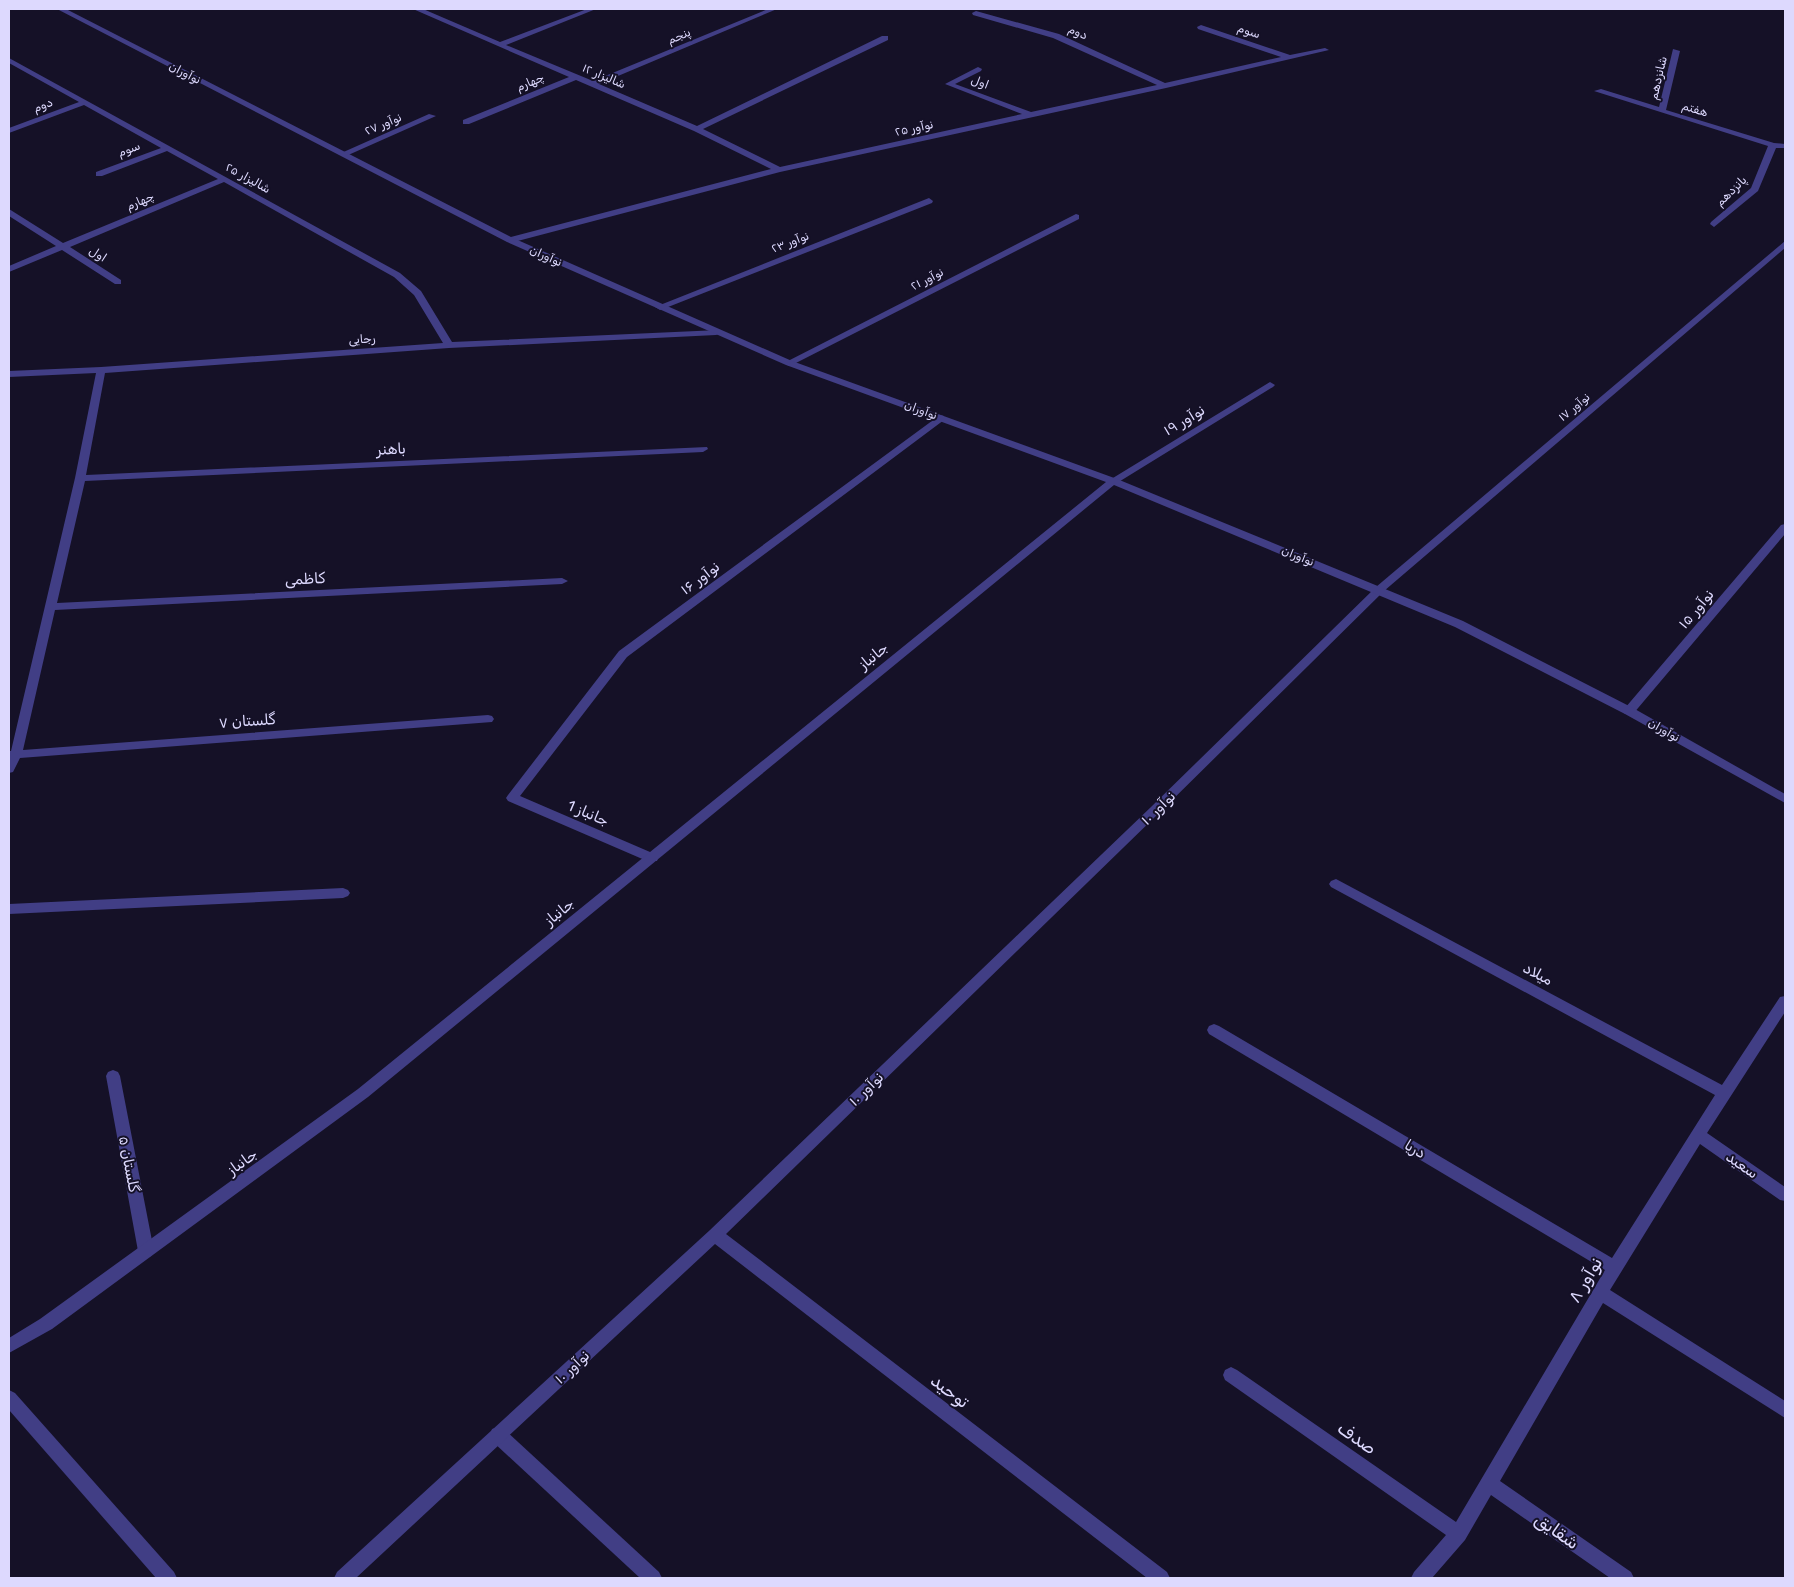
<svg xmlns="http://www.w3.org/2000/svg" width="1794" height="1587" font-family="Rubik,Cairo,sans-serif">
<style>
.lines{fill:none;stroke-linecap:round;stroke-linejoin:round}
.service{fill:#413e85;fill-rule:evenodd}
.minor{fill:#413e85;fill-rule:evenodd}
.tertiary{fill:#413e85;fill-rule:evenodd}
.labels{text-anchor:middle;stroke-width:4;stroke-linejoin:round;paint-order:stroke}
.far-street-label{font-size:12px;fill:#ddd9fe;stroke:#151127}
.street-label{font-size:15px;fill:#ddd9fe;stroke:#151127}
.near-street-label{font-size:18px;fill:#ddd9fe;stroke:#151127}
</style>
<rect width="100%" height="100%" fill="#151127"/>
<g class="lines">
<path class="service" d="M498,1427L504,1429L659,1572L662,1578H640L492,1441L490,1435L492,1429Z"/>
<path class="minor" d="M413,9H423L500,42L587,9H596L506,45L593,81L768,9H777L599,84L697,126L882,36H888V40L703,129L780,167L1022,114L945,84L978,67L982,69L981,71L955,84L1031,112L1157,85L1053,38L973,15L972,13L976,11L1059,34L1165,83L1281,57L1198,29L1197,27L1201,25L1290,55L1325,48L1329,50L1166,88L780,172L510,243L506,240L507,238L771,169L694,131L576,80L469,124H463V120L569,77Z
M1673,49L1680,51L1666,110L1774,143L1785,144V148H1776L1758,191L1714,227L1710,224L1711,222L1751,188L1768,146L1594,91L1601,89L1659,107Z
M9,58L400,273L421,291L452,342L719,330V334L716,335L449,348L105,373L86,475L707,447L708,449L703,452L85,481L57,603L562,578L568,581L562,584L55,610L23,750L488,715L492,716L494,719L492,722L20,758L13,772L9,773V751H11L75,478L96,373L9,377V371L101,367L443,343L414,295L394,277L224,182L70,247L121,280V284H115L62,250L9,272V266L56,246L9,216V209L63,243L218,179L167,151L102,176H96V172L161,148L84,105L9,133V128L79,102L9,63Z
M429,114L436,116L346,156L339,154Z
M929,198L933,201L932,203L663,309L660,310L655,307Z
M1076,214L1079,215V219L792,365L789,366L784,363Z
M1785,241V248L1384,591L1159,813L726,1234L1167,1572L1170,1578H1147L715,1244L356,1578H334L337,1572L710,1230L1151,807L1376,587Z
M1270,382L1275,385L1273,387L1117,483H1109L1108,481Z
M940,415L944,416V420L627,657L520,796L657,855L658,858L657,861H647L508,801L506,798L508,795L619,651Z
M1785,524V534L1633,714H1625L1623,711L1625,708L1781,525Z
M1336,879L1722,1085L1780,997L1785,996V1012L1707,1133L1785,1187V1201L1780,1200L1700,1144L1610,1290L1785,1401V1418L1603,1303L1500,1481L1631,1572L1634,1578H1610L1491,1495L1465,1540L1432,1578H1411L1414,1572L1446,1535L1225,1380L1223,1375L1225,1370L1231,1367L1237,1370L1456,1522L1605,1270L1209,1034L1207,1030L1209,1026L1214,1024L1219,1026L1612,1258L1715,1095L1331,887L1329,884L1331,881Z
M343,888L348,890L350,893L348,896L343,898L9,914V904Z
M113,1070L118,1072L120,1076L154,1251L151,1256L146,1258L141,1256L138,1251L106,1076L108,1072Z
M9,1390L15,1393L174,1572L177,1578H156L9,1410Z"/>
<path class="tertiary" d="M57,9H66L513,238L792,361L1117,479L1463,621L1633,708L1785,794V803L1625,714L1455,627L1114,485L368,1097L52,1329L9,1353V1338L40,1319L358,1089L1106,482L786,365L507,242Z"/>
</g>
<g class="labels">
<g class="far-street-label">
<text transform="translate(1249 31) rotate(19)" y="4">سوم</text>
<text transform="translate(1078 32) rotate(24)" y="4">دوم</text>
<text transform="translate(679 36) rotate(-23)" y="4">پنجم</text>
<text transform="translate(185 73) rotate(27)" y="4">نوآوران</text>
<text transform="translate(604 76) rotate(23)" y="4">شالیزار ۱۲</text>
<text transform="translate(1658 78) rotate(-77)" y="4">شانزدهم</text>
<text transform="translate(530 82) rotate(-23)" y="4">چهارم</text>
<text transform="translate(980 82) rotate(21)" y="4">اول</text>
<text transform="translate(43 105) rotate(-21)" y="4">دوم</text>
<text transform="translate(1695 109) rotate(17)" y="4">هفتم</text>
<text transform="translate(383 124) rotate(-23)" y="4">نوآور ۲۷</text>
<text transform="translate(914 128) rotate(-12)" y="4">نوآور ۲۵</text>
<text transform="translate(129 149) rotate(-21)" y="4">سوم</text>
<text transform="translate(248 178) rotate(29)" y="4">شالیزار ۲۵</text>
<text transform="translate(1731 191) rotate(-44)" y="4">پانزدهم</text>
<text transform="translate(140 201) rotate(-23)" y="4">چهارم</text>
<text transform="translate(790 242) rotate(-21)" y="4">نوآور ۲۳</text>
<text transform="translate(98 254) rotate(33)" y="4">اول</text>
<text transform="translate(546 256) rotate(24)" y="4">نوآوران</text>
<text transform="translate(927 279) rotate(-27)" y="4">نوآور ۲۱</text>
<text transform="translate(362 339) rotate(-4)" y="4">رجایی</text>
<text transform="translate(1574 407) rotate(-40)" y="4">نوآور ۱۷</text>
<text transform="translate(921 410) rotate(20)" y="4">نوآوران</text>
<text transform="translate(1298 556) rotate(22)" y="4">نوآوران</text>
<text transform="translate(1664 730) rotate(30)" y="4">نوآوران</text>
</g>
<g class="street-label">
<text transform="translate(1184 420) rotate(-31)" y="5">نوآور ۱۹</text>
<text transform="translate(391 449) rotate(-3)" y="5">باهنر</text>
<text transform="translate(700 578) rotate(-37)" y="5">نوآور ۱۶</text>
<text transform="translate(305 579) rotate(-3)" y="5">کاظمی</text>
<text transform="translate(1696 609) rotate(-50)" y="5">نوآور ۱۵</text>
<text transform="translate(873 656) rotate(-39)" y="5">جانباز</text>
<text transform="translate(247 721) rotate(-4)" y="5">گلستان ۷</text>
<text transform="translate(1158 808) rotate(-44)" y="5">نوآور ۱۰</text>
<text transform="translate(588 813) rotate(23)" y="5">جانباز 1</text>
<text transform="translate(559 912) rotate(-39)" y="5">جانباز</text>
<text transform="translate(1538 974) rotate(28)" y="5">میلاد</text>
<text transform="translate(866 1089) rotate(-44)" y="5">نوآور ۱۰</text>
<text transform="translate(1415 1149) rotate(31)" y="5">دریا</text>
<text transform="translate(242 1162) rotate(-36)" y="5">جانباز</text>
<text transform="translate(129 1164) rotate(79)" y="5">گلستان ۵</text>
<text transform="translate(1742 1165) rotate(35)" y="5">سعید</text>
<text transform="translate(572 1367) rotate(-43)" y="5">نوآور ۱۰</text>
</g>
<g class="near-street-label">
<text transform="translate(1585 1280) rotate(-59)" y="6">نوآور ۸</text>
<text transform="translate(950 1391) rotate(38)" y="6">توحید</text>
<text transform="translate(1357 1438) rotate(35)" y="6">صدف</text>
<text transform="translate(1557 1531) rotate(35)" y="6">شقایق</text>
</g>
</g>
<rect width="1794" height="1587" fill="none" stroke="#ddd9fe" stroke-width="20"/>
</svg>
